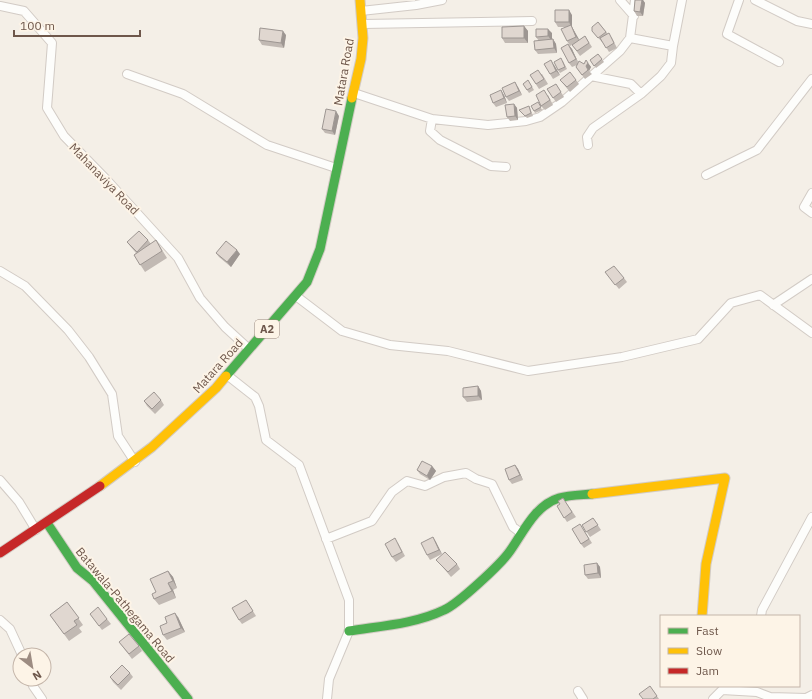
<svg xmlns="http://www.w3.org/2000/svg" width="812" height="699" font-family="'IBM Plex Sans',sans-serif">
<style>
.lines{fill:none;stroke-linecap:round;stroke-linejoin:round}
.street-casing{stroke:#d2cbc5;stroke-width:10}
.fast-casing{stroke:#d2cbc4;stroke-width:11}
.slow-casing{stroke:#d2cbc4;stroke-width:11}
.jam-casing{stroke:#d2cbc4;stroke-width:11}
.street{stroke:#fdfdfb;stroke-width:8}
.fast{stroke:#4caf50;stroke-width:9}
.slow{stroke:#ffc107;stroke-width:9}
.jam{stroke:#c62828;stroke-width:9}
.wall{fill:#c1b9b3}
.shaded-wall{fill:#9d9692}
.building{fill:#e0d7d0;stroke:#9d9692}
.labels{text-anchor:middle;stroke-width:4;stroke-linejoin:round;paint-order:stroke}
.shield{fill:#fdf4e7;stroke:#99867a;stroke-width:1}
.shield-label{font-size:11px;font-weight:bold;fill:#6e574b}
.street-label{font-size:12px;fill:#6e574b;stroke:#fdf4e7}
</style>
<rect width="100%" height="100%" fill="#f4efe7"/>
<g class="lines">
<defs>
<path id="street" d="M620,0L634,16
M739,0L727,34L779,62
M755,0L797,21L812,24
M0,6L24,11L52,43L47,108L64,136L106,179L178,258L200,298L225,327L249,349
M361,11L416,5L442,0
M363,24L532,21
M673,46L682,0
M127,74L183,94L267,145L336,168
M591,76L631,84L641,94
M354,93L432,119L488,125L526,121L540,117L562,102L620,51L630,38L635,0
M432,119L430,131L440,140L491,166L506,167
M588,145L587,137L593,128L641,94L661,76L671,63L673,46L630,38
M706,175L757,150L812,79
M812,193L804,207L812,213
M0,271L25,286L68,330L89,357L112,394L118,436L135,462
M296,296L342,331L390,345L448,351L528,371L622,357L698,339L731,303L760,295L812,333
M773,305L812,279
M227,375L255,397L259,406L266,440L299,465L349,600V631L329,679L327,699
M0,480L19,502L36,530
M326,539L372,521L392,492L407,481L425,486L444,477L466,473L476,479L492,484L513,527L521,533
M761,616L762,610L812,517
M0,620L10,629L22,655
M31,679L33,686L42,699
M578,691L583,699
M713,699L722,690L757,692L770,697L806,698L812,695"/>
<path id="fast" d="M226,376L307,282L320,249L352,98
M47,523L77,568L93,581L188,699
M349,631C380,626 415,624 444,610C458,604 501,564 510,551C523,533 535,505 559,498C569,495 581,495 592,494"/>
<path id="slow" d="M352,98L361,59L363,38L360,0
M100,486L152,447L216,388L226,376
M592,494L725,478L706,564L702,616"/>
<path id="jam" d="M0,553L100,486"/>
</defs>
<use href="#street" class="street-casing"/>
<use href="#fast" class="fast-casing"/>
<use href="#slow" class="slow-casing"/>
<use href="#jam" class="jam-casing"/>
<use href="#street" class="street"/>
<use href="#fast" class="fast"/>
<use href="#slow" class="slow"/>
<use href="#jam" class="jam"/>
</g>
<path class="wall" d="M635,0H643L645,3L643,16H637L634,11Z
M572,15V27L579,40L585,36L592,47L580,56L572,45L573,44L570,46L567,41L566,27H558L555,22Z
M598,22L608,34L612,38L617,48L609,52L603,42H602L592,31Z
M524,26L528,31V43H505L502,38Z
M552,33V40L553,39L556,44L557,53L538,54L535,50L539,41L536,37Z
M286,35L284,48L262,45L259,40Z
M568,44L572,49L578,63L584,64L588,63L591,67L589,71L592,74L585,79L576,67L577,65L572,67L569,63Z
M598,54L604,62L596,68L590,60Z
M563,61L567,69L560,73L558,70Z
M554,65L560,75L553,79L550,74Z
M542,74L548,84L539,89L530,75Z
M528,80L534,90L529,93L523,84Z
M560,80H576L579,84L570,92Z
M556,84L564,97L556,102L547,89Z
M518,87L522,95L509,101L506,97Z
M504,95L507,103L496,107L493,103Z
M548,95L553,105L545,110L541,106Z
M514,104L517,108L518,120L510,121L507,117Z
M539,104L542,110L535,113L534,111Z
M530,108L533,116L527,118L519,110Z
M339,116L335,135L325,133L322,129Z
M148,240L151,244L156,240L167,258L145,272L134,255L136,253L130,246L127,242Z
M216,253L240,254L231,267L219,257Z
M605,272L624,278L627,282L619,289Z
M478,386L481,391L482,400L467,402L463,397Z
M161,400L164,405L155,414L147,406L144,401Z
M515,465L518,469L523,480L512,484L509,480Z
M432,466L436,471L430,480L420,474L417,470Z
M563,498L576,517L567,522L557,506L560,504Z
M593,518L601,530L590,537L582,525Z
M583,529L592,543L584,548L581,544Z
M433,537L436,542L442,554L430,560L427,555Z
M398,543L405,556L396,562L392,557Z
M436,560L457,564L460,569L451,577L440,564Z
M597,563L600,567L601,578L588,579L585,575Z
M168,571L173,577L177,588L173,590L176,598L159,605L154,599L156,592Z
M246,600L256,616L242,624L239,620Z
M67,602L83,625L79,628L82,632L69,641L50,615Z
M90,614L107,619L111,624L102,630Z
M178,617L185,632L167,640L163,635Z
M119,642L139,646L142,651L132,659Z
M130,673L133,677L121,690L113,682L110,677Z
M650,686L659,699H643Z"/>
<path class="shaded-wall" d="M642,0H643L645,3L643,16L640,12Z
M569,10L572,15V27L580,41L576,37L569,22Z
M524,26L528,31V43L524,38Z
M548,29L552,33V41L548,36Z
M283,31L286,35L284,48L281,43Z
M553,39L556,44L557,53L554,48Z
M568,44L572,49L579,64L576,59Z
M551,60L560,75L556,71Z
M588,63L591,67L589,71L586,66Z
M515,82L518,87L522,95L519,91Z
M501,90L504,95L507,103L504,98Z
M514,104L517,108L518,120L515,116Z
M336,111L339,116L335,135L332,131Z
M237,250L240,254L231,267L227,262Z
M478,386L481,391L482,400L478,396Z
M515,465L518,469L523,480L520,475Z
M432,466L436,471L430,480L427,476Z
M433,537L436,542L442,554L439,550Z
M597,563L600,567L601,578L598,573Z
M168,571L173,577L177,588L173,581Z
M168,583L173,590L176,598L172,591Z
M175,613L178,617L185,632L181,628Z"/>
<path class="building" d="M635,0H642L640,12L634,11Z
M555,10H569V22H555Z
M598,22L606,32L598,38L592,31V27Z
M571,25L576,37L567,41L561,29Z
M524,26V38H502V27Z
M260,28L283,31L281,43L259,40Z
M536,29H548V36L536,37Z
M609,33L614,43L606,48L600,38Z
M585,36L589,43L577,51L572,45Z
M553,39L554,48L535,50L534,41Z
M568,44L576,59L569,63L561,48Z
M598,54L602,59L594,66L590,60Z
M561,58L565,67L558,70L554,62Z
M551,60L556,71L550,74L544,64Z
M586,60L588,63L586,66L588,70L582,75L576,67L579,61L584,64Z
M538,70L544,79L536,84L530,75Z
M570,72L576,80L567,87L560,80Z
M528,80L532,87L527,90L523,84Z
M515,82L519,91L506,97L502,88Z
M556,84L561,92L553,98L547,89Z
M501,90L504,98L493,103L490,95Z
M544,90L550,100L541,106L536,95Z
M538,102L541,107L534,111L531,106Z
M514,104L515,116L507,117L505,105Z
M529,106L531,113L525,116L519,110Z
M326,109L336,111L332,131L322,129Z
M139,231L148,240L137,252L127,242Z
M156,240L162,251L140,265L134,255Z
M226,241L237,250L227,262L216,253Z
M614,266L624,278L615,285L605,272Z
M478,386V396L463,397V388Z
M154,392L161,400L152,409L144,401Z
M422,461L432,466L427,476L417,470Z
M515,465L520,475L509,480L505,469Z
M563,498L572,512L564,518L557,506L560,504L558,501Z
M593,518L598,525L586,532L582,525Z
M580,524L589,539L581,544L572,529Z
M433,537L439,550L427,555L421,543Z
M395,538L402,552L392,557L385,544Z
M445,552L457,564L448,572L436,560Z
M597,563L598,573L585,575L584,565Z
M168,571L173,581L168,583L172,591L154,599L152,594L156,592L150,579Z
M246,600L253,611L239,620L232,608Z
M67,602L79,618L74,621L77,625L64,634L50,615Z
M98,607L107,619L99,626L90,614Z
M175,613L181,628L163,635L160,626L167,623L165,617Z
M129,634L139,646L129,654L119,642Z
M122,665L130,673L118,685L110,677Z
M650,686L657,696L653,699H643L639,694Z"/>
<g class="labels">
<rect class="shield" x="255" y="320" width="24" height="18" rx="3"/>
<g class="shield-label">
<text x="267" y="333">A2</text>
</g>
<g class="street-label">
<text transform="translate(344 72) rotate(-80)" y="4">Matara Road</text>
<text transform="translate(104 179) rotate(46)" y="4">Mahanaviya Road</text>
<text transform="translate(218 366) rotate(-48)" y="4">Matara Road</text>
<text transform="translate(125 605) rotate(50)" y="4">Batawala-Pathegama Road</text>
</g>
</g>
<rect x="660" y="615" width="140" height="72" fill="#fdf4e7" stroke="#c4b5a9"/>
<rect x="668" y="628" width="20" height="6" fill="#4caf50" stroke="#c4b5a9"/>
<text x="696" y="635" font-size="12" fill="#6e574b">Fast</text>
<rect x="668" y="648" width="20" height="6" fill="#ffc107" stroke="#c4b5a9"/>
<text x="696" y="655" font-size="12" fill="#6e574b">Slow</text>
<rect x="668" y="668" width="20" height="6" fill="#c62828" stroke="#c4b5a9"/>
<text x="696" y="675" font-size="12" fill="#6e574b">Jam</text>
<g transform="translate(32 667) rotate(149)"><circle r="19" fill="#fdf4e7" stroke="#c4b5a9"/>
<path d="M0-3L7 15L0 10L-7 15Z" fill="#9d8c82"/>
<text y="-6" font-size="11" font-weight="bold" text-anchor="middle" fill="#6e574b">N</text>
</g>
<path d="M14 30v6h126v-6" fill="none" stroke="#6e574b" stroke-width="2"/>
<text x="20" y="30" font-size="12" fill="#6e574b" stroke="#fdf4e7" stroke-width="3" paint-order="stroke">100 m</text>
</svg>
